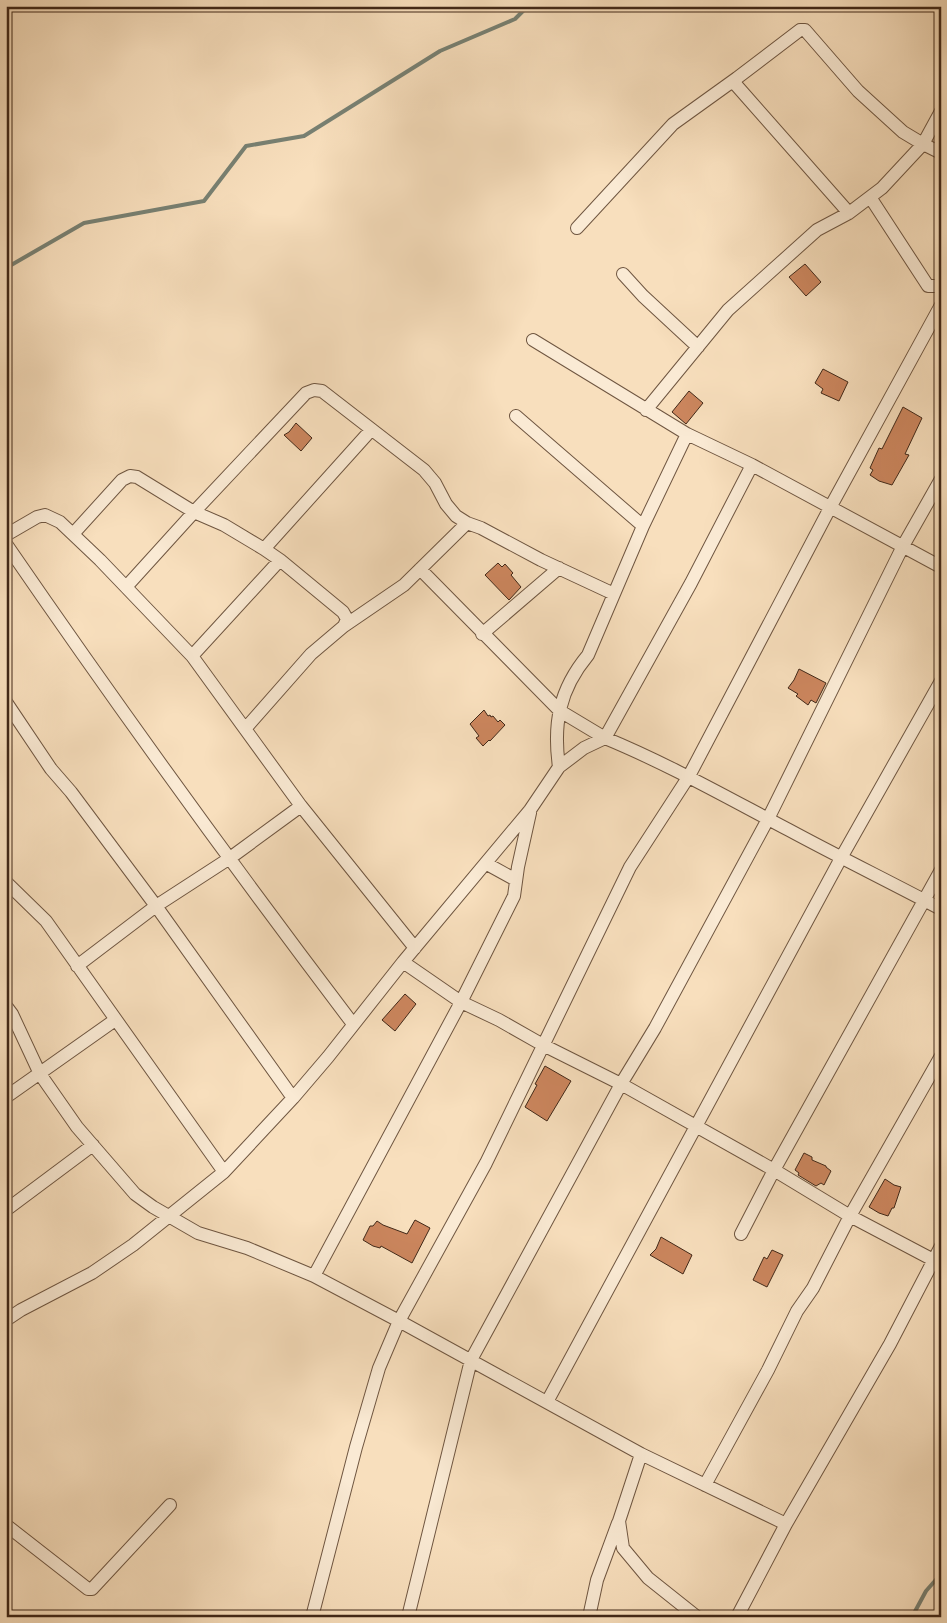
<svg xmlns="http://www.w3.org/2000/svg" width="947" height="1623" font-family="'Old Standard TT',serif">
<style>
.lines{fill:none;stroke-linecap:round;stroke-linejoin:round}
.stream{stroke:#788173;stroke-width:4}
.building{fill:#cc865e;stroke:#412818}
.minor-casing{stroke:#6f5641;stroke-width:14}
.minor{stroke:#faead4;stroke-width:12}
</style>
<rect width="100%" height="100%" fill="#f8dfbd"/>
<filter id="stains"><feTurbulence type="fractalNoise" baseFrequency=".004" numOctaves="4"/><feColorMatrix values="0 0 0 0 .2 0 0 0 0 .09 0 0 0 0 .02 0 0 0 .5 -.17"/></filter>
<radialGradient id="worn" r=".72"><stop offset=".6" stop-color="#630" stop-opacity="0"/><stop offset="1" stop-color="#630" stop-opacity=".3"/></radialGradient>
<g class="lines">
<path class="stream" d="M6,268L84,223L204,201L246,146L304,136L440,51L515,19L528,6
M912,1617L926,1591L941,1574"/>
</g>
<path class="building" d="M805,264L821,282L806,296L789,277Z
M823,369L848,382L839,401L821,393L823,389L815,383Z
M689,391L703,403L686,424L672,412Z
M903,407L922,418L905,454L909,455L892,485L879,481L870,475L873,470L870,468L879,448L882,449Z
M296,423L312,438L301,451L284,435L289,432Z
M498,563L502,567L505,564L513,573L511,575L521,587L509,600L485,575Z
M799,669L826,683L816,703L811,700L808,705L796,696L798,694L788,688L794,680Z
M484,710L488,716L490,715L491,717L493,716L498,722L500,720L505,725L490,741L489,740L483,746L476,738L479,736L470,724Z
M405,994L416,1004L395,1031L382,1020Z
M545,1066L571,1081L547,1121L525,1107L537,1085L535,1084Z
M804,1153L812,1157V1160L826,1166V1167L831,1171L824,1185L821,1183L816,1186L798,1175L799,1173L795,1170Z
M885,1179L894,1185L901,1187L894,1208H892L888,1216L879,1213L869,1207Z
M415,1220L430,1228L412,1263L381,1246L380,1248L373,1246L363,1240L370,1226H373L377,1221L383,1225L407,1234Z
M661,1237L692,1255L683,1274L650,1255L656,1249Z
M772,1250L783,1255L767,1287L753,1280L764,1257L767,1259Z"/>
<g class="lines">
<defs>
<path id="minor" d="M870,197L928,286H941
M849,213L737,86L735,82L737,78L800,30H805L858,91L903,132L923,144L941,153
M577,228L673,124L737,78
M623,274L643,296L698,347
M533,340L687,434
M646,410L728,310L817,230L849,213L882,188L923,144L941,111
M516,416L643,526
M73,534L122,480L130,476L137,477L194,512L224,525L264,549L280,560L343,612L347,619L344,626L311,654L245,729
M6,535L37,517L45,515L60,522L100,560L192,656L301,806L415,948
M6,544C118,707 234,867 353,1024
M264,549L371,430
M420,569L560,711L605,738L691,583L752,465
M126,587L194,512L306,393L314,390L322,391L424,470L435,483L446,504L456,516L467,523L481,528L541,560L614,594
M344,626L404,585L467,523
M482,634L559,568
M192,656L280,560
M6,702L51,769L71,792L156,906L293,1098
M559,767C553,724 559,690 588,655L643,526L687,434L752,465L941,567
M487,864L516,880
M6,882L46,921L224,1172
M403,962L461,1002L499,1020L543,1045L621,1084L774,1170L850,1216L941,1264
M77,966L156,906L230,858L301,806
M6,1006L12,1014L40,1074L77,1127L135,1194L153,1207L198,1233L247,1248L314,1276L399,1321L641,1454L786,1524
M6,1097L115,1020
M6,1210L93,1145
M741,1234L774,1170L941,870
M314,1276L461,1002L514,896L518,867L530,813
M6,1320L21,1310L92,1273L133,1245L224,1172L293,1098L328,1057L403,962L530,810L559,767L584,748L605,738C668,764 728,798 789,830C839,857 890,882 941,909
M547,1402L841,858L941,681
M641,1454L619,1521L623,1548L648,1578L697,1617
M705,1485L768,1370L797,1311L813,1288L850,1216L941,1056
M6,1525L88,1589H92L170,1505
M312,1617L356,1447L379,1368L399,1321L486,1163L630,867L689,776L831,506L941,305
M408,1617L471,1360L621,1084L655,1028L768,819L903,546L941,479
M589,1617L597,1580L618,1523
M737,1617L786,1524L890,1344L941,1246"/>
</defs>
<use href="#minor" class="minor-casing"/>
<use href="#minor" class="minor"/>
</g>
<rect width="947" height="1623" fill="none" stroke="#f8dfbd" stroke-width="25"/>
<rect x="8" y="8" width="932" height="1608" fill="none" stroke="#412818" stroke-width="2.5"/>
<rect x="12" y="12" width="922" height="1598" fill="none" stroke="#412818"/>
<rect width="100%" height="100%" filter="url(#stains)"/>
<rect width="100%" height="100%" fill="url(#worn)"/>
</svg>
